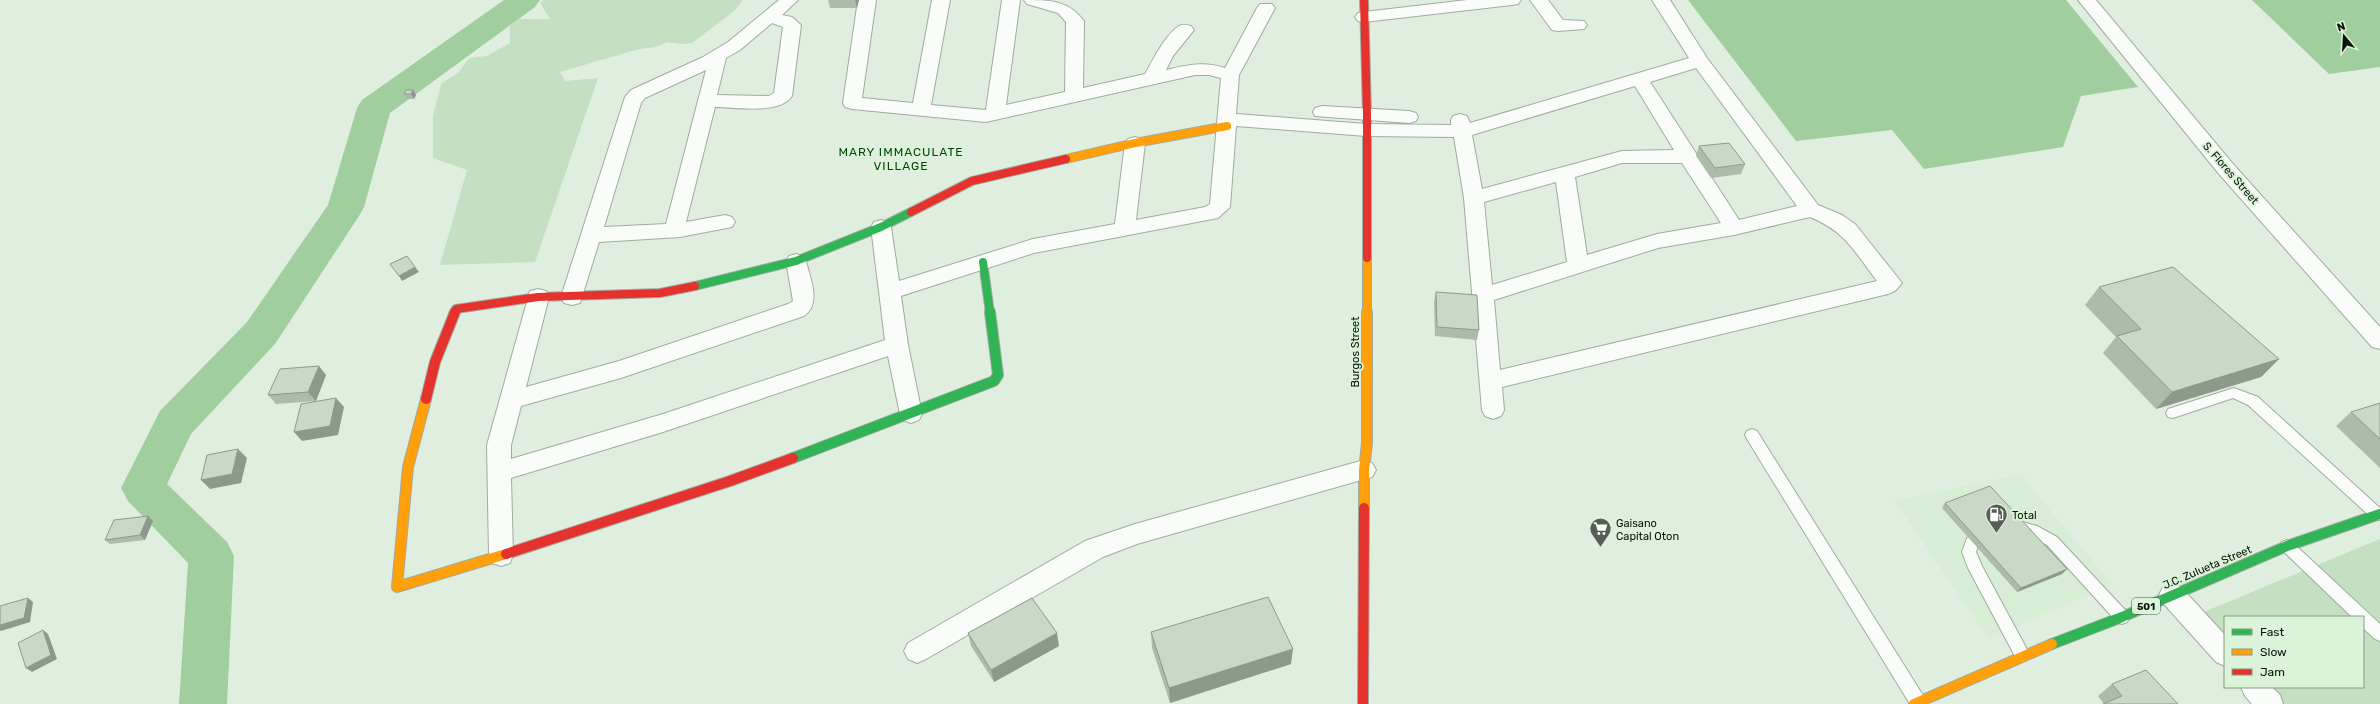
<svg xmlns="http://www.w3.org/2000/svg" width="2380" height="704" font-family="Rubik,sans-serif">
<style>
.built{fill:#d7edd5}
.green{fill:#c4dfc2}
.water{fill:#a1ce9f}
.lines{fill:none;stroke-linecap:round;stroke-linejoin:round}
.river{fill:#a1ce9f;fill-rule:evenodd}
.lane-casing{stroke:#a0aba0;stroke-width:2}
.street-casing{stroke:#a0aba0;stroke-width:2}
.fast-far1-casing{stroke:#a0aba0;stroke-width:10}
.fast-casing{stroke:#a0aba0;stroke-width:12}
.slow-far1-casing{stroke:#a0aba0;stroke-width:10}
.slow-casing{stroke:#a0aba0;stroke-width:12}
.jam-far1-casing{stroke:#a0aba0;stroke-width:10}
.jam-casing{stroke:#a0aba0;stroke-width:12}
.lane{fill:#fafcfa;fill-rule:evenodd}
.street{fill:#fafcfa;fill-rule:evenodd}
.fast-far1{stroke:#30b455;stroke-width:8}
.fast{stroke:#30b455;stroke-width:10}
.slow-far1{stroke:#ff9f0a;stroke-width:8}
.slow{stroke:#ff9f0a;stroke-width:10}
.jam-far1{stroke:#e5322d;stroke-width:8}
.jam{stroke:#e5322d;stroke-width:10}
.wall{fill:#acbbaa}
.shaded-wall{fill:#8c998b}
.building{fill:#c8dac6;stroke:#8c998b}
.labels{text-anchor:middle;stroke-width:4;stroke-linejoin:round;paint-order:stroke}
.shield{fill:#dbf4d9;stroke:#495647;stroke-width:1}
.shield-label{font-size:10px;font-weight:bold;fill:#0a1209}
.street-label{font-size:11px;fill:#0a1209;stroke:#dbf4d9}
.poi-label{font-size:11px;fill:#0a1209;stroke:#dbf4d9;text-anchor:start}
.neighbourhood-label{font-size:12px;letter-spacing:1px;fill:#08410b;stroke:#dbf4d9}
</style>
<rect width="100%" height="100%" fill="#e0eedf"/>
<path class="built" d="M2020,474L2113,585L1988,638L1895,501Z"/>
<path class="green" d="M543,0H743L733,12L692,43L683,44L667,42L656,47L639,49L560,72L565,81L598,78L535,262L440,265L467,170L433,158V116L441,84L459,72L469,58L487,56L510,43V26L519,19H550L540,3Z
M2380,539V704H2282L2267,687H2363V617H2225V642L2199,614Z"/>
<path class="water" d="M1688,0H2066L2138,87L2081,96L2063,147L1924,169L1892,130L1796,141Z
M2252,0H2380V67L2329,74Z"/>
<g class="lines">
<path class="river" d="M504,0H540L535,7L390,113L364,207L359,216L275,344L191,434L167,484L227,542L234,556L227,704H179L188,563L128,501L121,488L160,411L247,322L328,205L357,108L362,100Z"/>
<defs>
<path id="lane" d="M2234,388L2258,397L2380,508V520L2373,519L2248,405L2233,398L2173,418L2168,417L2166,413L2168,409Z
M1752,429L1757,431L1924,697L1925,704H1910L1747,439L1745,435L1747,431Z
M2019,521L2037,526L2057,537L2127,612L2130,617L2127,622L2122,624L2117,622L2047,545L2029,535L2014,531L2012,527L2014,523Z
M1972,536L1977,538L1979,542L1976,552L1982,566L2030,655L2027,660L2022,662L2017,660L1968,568L1962,552L1967,538Z
M2287,540L2292,542L2380,624V641L2375,639L2363,628V617H2352L2282,550L2280,546L2282,542Z"/>
<path id="street" d="M779,0H798L782,15L792,17L801,25L792,96C780,115 735,107 715,107L686,222L725,215L732,217L735,222L732,227L680,237L599,242L580,303L572,305L564,303L561,297L625,97L631,90L703,57L728,42ZM772,23L783,27L774,93L769,96L717,95L726,58L740,50ZM706,70L666,224L604,227L641,103L645,98Z
M858,0H876L862,98L913,103L932,0H950L931,105L986,110L1002,0H1020L1006,105L1065,92L1066,22L1058,13L1027,4L1024,0C1050,0 1068,0 1084,21L1083,88L1145,74C1153,60 1165,35 1179,26C1183,24 1187,25 1191,26L1194,30L1173,56L1166,70C1187,65 1204,61 1225,68L1257,8L1260,4H1272L1275,8L1239,75L1236,114L1366,124L1451,125V120L1453,116L1460,114L1467,116L1470,123L1689,58L1652,0H1670L1707,58L1818,205L1842,215L1855,224L1902,283L1895,291L1888,294L1502,387L1504,410L1501,416L1493,419L1485,416L1482,410L1464,198L1454,137L1366,136L1236,126L1230,207L1218,218L1034,253L901,296L908,345L922,414L919,420L911,423L903,420L900,414L888,356L663,432L511,478L513,555L510,563L501,566L492,563L489,555L487,445L530,291L538,289L546,291L549,297L526,387L619,361L788,304L793,301L786,261L789,256L796,254L803,256L806,261C810,279 822,303 804,316L621,378L521,406L511,445V459L663,414L885,340L871,227L874,222L881,220L888,222L891,227L899,281L1033,239L1115,224L1125,143L1128,139L1135,137L1142,139L1145,143L1136,220L1205,207L1210,204L1221,78L1209,75H1195L986,122L852,109L845,107L843,103ZM1696,68L1797,206L1739,220L1650,82ZM1635,86L1674,150L1622,151L1482,189L1472,135ZM1622,163H1682L1721,223L1657,234L1587,255L1575,177ZM1556,182L1567,262L1492,285L1484,202ZM1810,217C1846,232 1854,251 1877,281L1500,370L1494,300L1658,248L1734,235Z
M1467,0H1521L1518,4L1512,5L1364,22L1358,21L1355,17L1358,13L1364,12Z
M1530,0H1548L1563,20L1584,21L1587,25L1584,29L1558,31L1552,30Z
M2078,0H2096L2233,164L2380,327V349L2372,347L2219,174Z
M1322,106L1409,111L1416,113L1418,117L1416,121L1409,123L1315,116L1313,112L1315,108Z
M1364,460L1372,463L1376,470L1372,477L1137,544L1103,557L926,659L917,663L908,659L904,651L908,643L1085,541L1135,524Z
M2172,584L2181,587L2225,635V666L2216,662L2163,603L2159,595L2163,587Z
M2241,687H2272L2280,695L2283,704H2252L2245,696Z"/>
<path id="fast-far1" d="M983,262L990,313
M695,286L796,261L881,227L911,212"/>
<path id="fast" d="M793,458L994,381L998,375L990,312
M2052,644L2122,617L2287,546L2380,514"/>
<path id="slow-far1" d="M1066,159L1135,143L1227,126
M1367,258V313"/>
<path id="slow" d="M426,399L408,467L397,587L506,554
M1364,508V470L1367,443V312
M1914,704L2052,644"/>
<path id="jam-far1" d="M1364,0L1367,114V258
M911,212L972,181L1066,159
M454,313L456,309L538,297L660,293L695,286"/>
<path id="jam" d="M426,399L435,362L455,312
M506,554L730,481L793,458
M1363,704L1364,508"/>
</defs>
<use href="#lane" class="lane-casing"/>
<use href="#street" class="street-casing"/>
<use href="#fast-far1" class="fast-far1-casing"/>
<use href="#fast" class="fast-casing"/>
<use href="#slow-far1" class="slow-far1-casing"/>
<use href="#slow" class="slow-casing"/>
<use href="#jam-far1" class="jam-far1-casing"/>
<use href="#jam" class="jam-casing"/>
<use href="#lane" class="lane"/>
<use href="#street" class="street"/>
<use href="#fast-far1" class="fast-far1"/>
<use href="#fast" class="fast"/>
<use href="#slow-far1" class="slow-far1"/>
<use href="#slow" class="slow"/>
<use href="#jam-far1" class="jam-far1"/>
<use href="#jam" class="jam"/>
</g>
<path class="wall" d="M828,0H859L857,8H830Z
M413,90L416,95L414,99H407L404,94Z
M1699,146L1745,164L1741,174L1711,178L1696,156Z
M2099,287L2279,359L2261,377L2156,409L2103,353L2116,337L2085,305Z
M1436,292L1479,330L1477,340L1435,336L1434,302Z
M326,375L316,401L276,404L268,395Z
M2380,403V468L2336,426L2351,412Z
M1945,503L2062,574L2017,592L1942,508Z
M148,516L153,521L145,540L110,544L105,540Z
M1151,632L1291,664L1170,703L1152,648Z
M968,633L1059,646L994,682L971,646Z
M2112,684L2178,704H2104L2098,696Z"/>
<path class="shaded-wall" d="M855,0H859L857,8Z
M413,90L416,95L414,99L411,94Z
M415,267L419,272L402,281L399,276Z
M2279,359L2261,377L2156,409L2172,392Z
M319,366L326,375L316,401L308,392Z
M336,398L344,407L338,435L302,441L294,432Z
M238,449L247,458L241,483L210,489L201,480Z
M148,516L153,521L145,540L140,535Z
M2067,569L2062,574L2017,592L2021,588Z
M28,598L33,602L30,622L1,631L0,630V625Z
M43,630L48,634L57,659L32,672L26,668Z
M1057,633L1059,646L994,682L991,670Z
M1293,649L1291,664L1170,703L1169,688Z"/>
<path class="building" d="M406,90H413L411,94H404Z
M1729,143L1745,164L1715,168L1699,146Z
M407,256L415,267L399,276L390,264Z
M2173,267L2279,359L2172,392L2117,336L2141,329L2099,287Z
M1436,292L1477,295L1479,330L1437,327Z
M319,366L308,392L268,395L280,369Z
M336,398L330,426L294,432L301,404Z
M2380,403V439L2351,412Z
M238,449L232,474L201,480L207,455Z
M1990,486L2067,569L2021,588L1945,503Z
M148,516L140,535L105,540L114,520Z
M1268,597L1293,649L1169,688L1151,632Z
M28,598L24,618L0,625V606Z
M1032,598L1057,633L991,670L968,633Z
M43,630L51,655L26,668L18,643Z
M2146,670L2178,704H2103L2122,696L2112,684Z"/>
<defs>
<symbol id="fuel-pin" viewBox="-11 -11 22 30"><path d="M0 17L-7.5 6A9.5 9.5 0 1 1 7.5 6Z" fill="#555f54" stroke="#dbf4d9"/><path d="M-5.5-6h7V0h2V4h1.3V-2.5L3-4.5l.8-.8L6-3V5H2.5V1h-1V6h-7ZM-4.2-4.7v3.2H.2V-4.7Z" fill="#fff"/></symbol>
<symbol id="supermarket-pin" viewBox="-11 -11 22 30"><path d="M0 17L-7.5 6A9.5 9.5 0 1 1 7.5 6Z" fill="#555f54" stroke="#dbf4d9"/><path d="M-6-5.5h2.5l.6 2H6L4.5 2H-2.5L-4.4-4H-6ZM-1.5 3.2a1.3 1.3 0 1 0 .1 0ZM3 3.2a1.3 1.3 0 1 0 .1 0Z" fill="#fff"/></symbol>
</defs>
<g fill-rule="evenodd">
<use href="#fuel-pin" x="1984" y="502" width="25" height="34"/>
<use href="#supermarket-pin" x="1588" y="516" width="25" height="34"/>
</g>
<g class="labels">
<rect class="shield" x="2132" y="598" width="28" height="16" rx="3"/>
<g class="shield-label">
<text x="2146" y="610">501</text>
</g>
<g class="street-label">
<text transform="translate(2231 173) rotate(49)" y="4">S. Flores Street</text>
<text transform="translate(1355 352) rotate(-90)" y="4">Burgos Street</text>
<text transform="translate(2207 567) rotate(-23)" y="4">J.C. Zulueta Street</text>
</g>
<g class="poi-label">
<text x="2012" y="519">Total</text>
<text x="1616" y="527">Gaisano<tspan x="1616" dy="13">Capital Oton</tspan></text>
</g>
<g class="neighbourhood-label">
<text x="901" y="156">MARY IMMACULATE<tspan x="901" dy="14">VILLAGE</tspan></text>
</g>
</g>
<rect x="2224" y="616" width="140" height="72" fill="#dbf4d9" stroke="#879a86"/>
<rect x="2232" y="629" width="20" height="6" fill="#30b455" stroke="#879a86"/>
<text x="2260" y="636" font-size="12" fill="#0a1209">Fast</text>
<rect x="2232" y="649" width="20" height="6" fill="#ff9f0a" stroke="#879a86"/>
<text x="2260" y="656" font-size="12" fill="#0a1209">Slow</text>
<rect x="2232" y="669" width="20" height="6" fill="#e5322d" stroke="#879a86"/>
<text x="2260" y="676" font-size="12" fill="#0a1209">Jam</text>
<g transform="translate(2344 36) rotate(342)" stroke="#dbf4d9" stroke-width="3" paint-order="stroke">
<path d="M0-3L7 15L0 10L-7 15Z" fill="#0a1209"/>
<text y="-6" font-size="11" font-weight="bold" text-anchor="middle" fill="#0a1209">N</text>
</g>
</svg>
